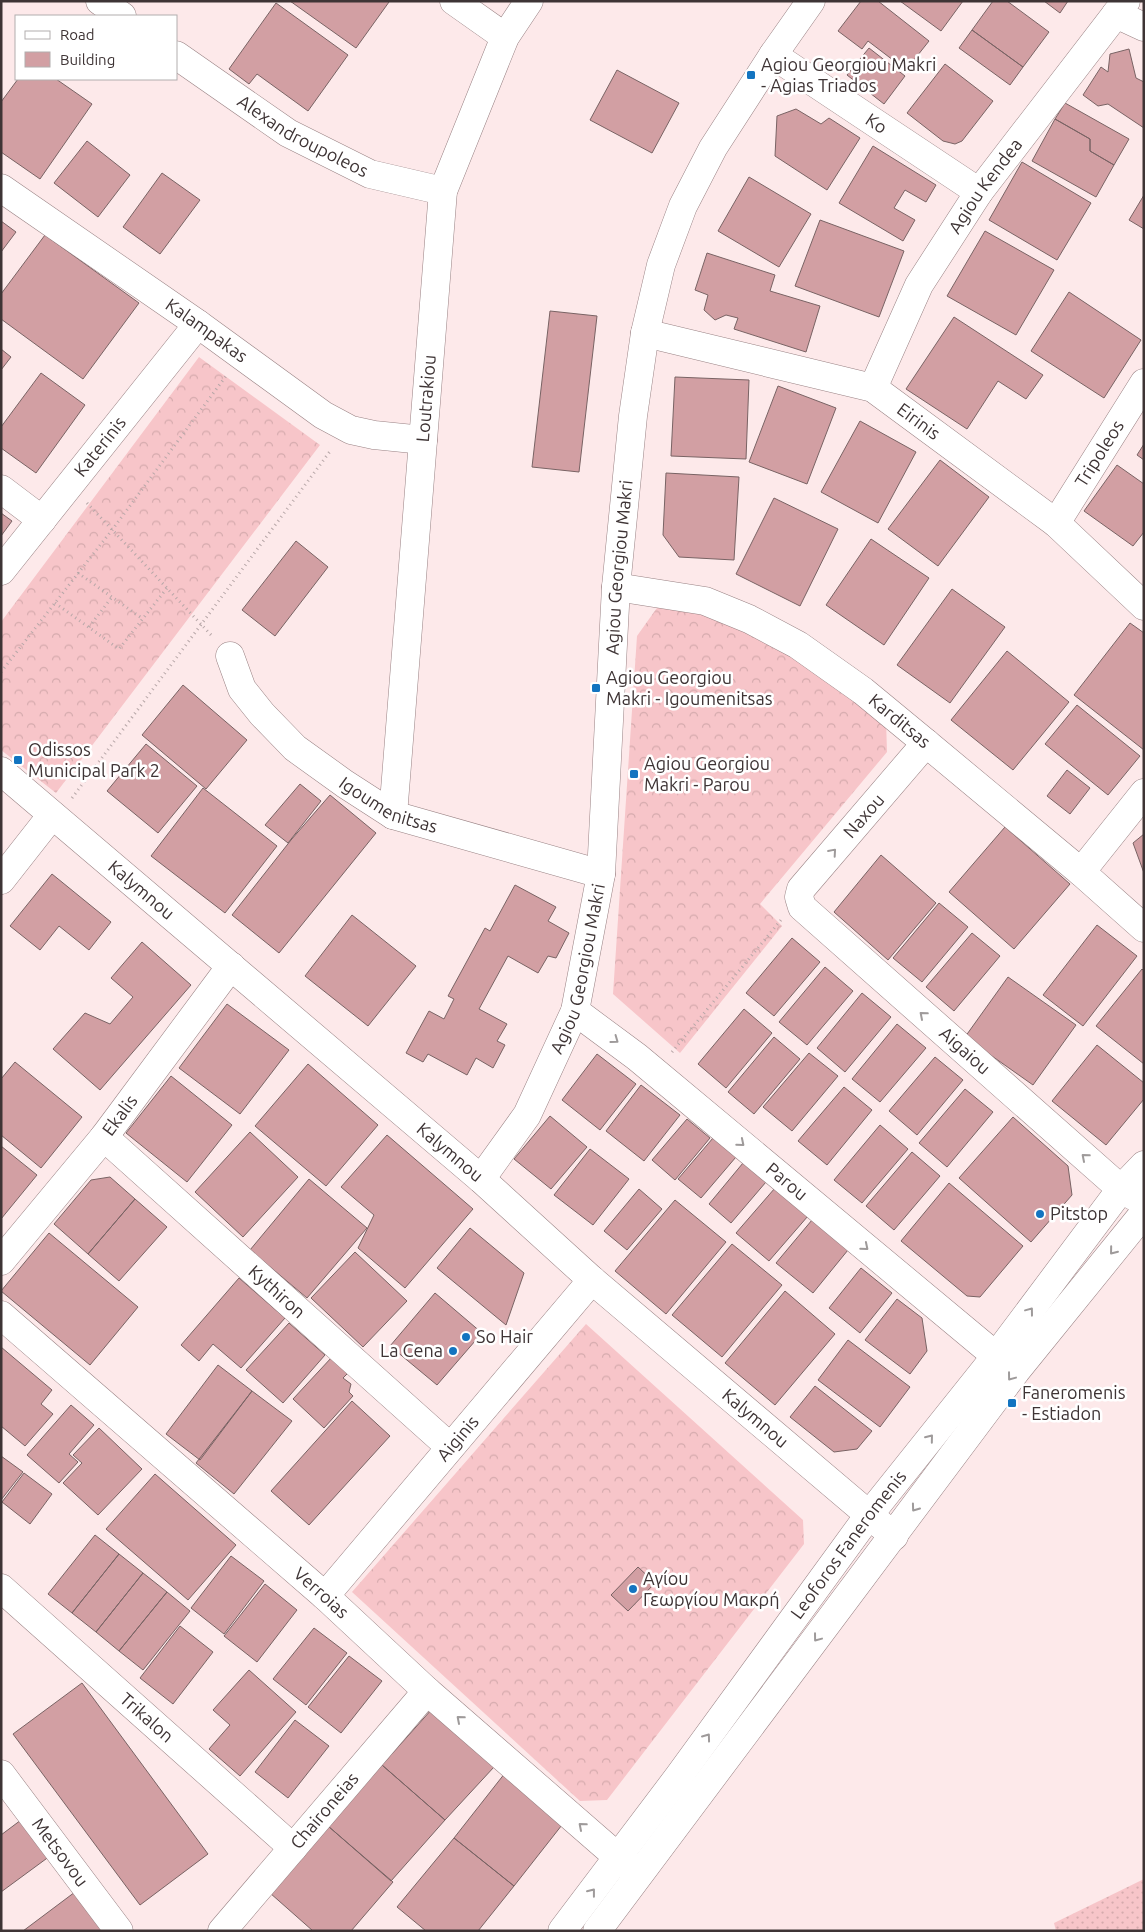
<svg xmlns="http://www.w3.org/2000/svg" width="1145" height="1932" font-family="Ubuntu,sans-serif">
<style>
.grass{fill:url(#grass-dots)}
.forest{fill:url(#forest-crowns)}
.building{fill:#d29fa3;stroke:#796364}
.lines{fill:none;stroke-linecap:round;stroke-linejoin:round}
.minor-casing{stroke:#998284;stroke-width:29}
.major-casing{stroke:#998284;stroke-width:29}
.path{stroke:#b7a7a8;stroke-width:3;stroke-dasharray:1 4;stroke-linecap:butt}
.minor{stroke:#fff;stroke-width:28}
.major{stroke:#fff;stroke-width:28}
.oneway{stroke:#9e9a9a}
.poi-dot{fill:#1374c0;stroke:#fff;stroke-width:2}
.labels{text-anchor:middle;stroke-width:5;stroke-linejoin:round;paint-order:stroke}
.poi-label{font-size:18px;fill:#3e3435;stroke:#fff;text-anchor:start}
.street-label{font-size:18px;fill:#3e3435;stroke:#fff}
</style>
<defs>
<pattern id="grass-dots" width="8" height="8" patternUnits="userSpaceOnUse" patternTransform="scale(1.25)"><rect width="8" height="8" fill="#f7c5c9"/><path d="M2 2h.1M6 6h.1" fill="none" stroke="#d5aaad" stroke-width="1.8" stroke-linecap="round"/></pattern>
<pattern id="forest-crowns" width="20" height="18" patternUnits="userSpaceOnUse" patternTransform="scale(1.25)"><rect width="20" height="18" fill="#f7c5c9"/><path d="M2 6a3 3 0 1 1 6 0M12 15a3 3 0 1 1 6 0" fill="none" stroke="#d5aaad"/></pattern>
</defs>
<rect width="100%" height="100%" fill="#fde9ea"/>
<path class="grass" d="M1144,1879V1931H1056L1054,1923Z"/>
<path class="forest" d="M199,357L320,445L56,793L1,750V622Z
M659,605L713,613L793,653L886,720L887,752L760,904L782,926L680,1053L613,994L637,636Z
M586,1324L803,1520L804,1544L607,1800L580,1801L352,1592Z"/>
<path class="building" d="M290,1H388L389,2L356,48Z
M861,1H878L929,41L906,70L868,41L862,49L838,31Z
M900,1H963L941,31Z
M993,1H1007L1049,32L1023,67L972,30Z
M1044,1H1068L1060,13Z
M276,3L348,55L308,111L257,74L249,84L229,69Z
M972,30L1023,67L1010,85L959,48Z
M869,48L905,76L884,104L847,75Z
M1129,49L1136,78L1144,82V128L1108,104L1098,106L1083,95L1101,67L1108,72L1110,54Z
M945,64L993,101L962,141L955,144L943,141L907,113Z
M617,70L679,103L652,153L590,120Z
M18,79H56L92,104L40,179L1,152V102Z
M1065,103L1129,139L1114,165L1090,151V139L1055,119Z
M796,109L821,124L829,118L860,138L827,190L775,156L777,116Z
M1055,119L1090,139V151L1114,165L1096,197L1032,161Z
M87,141L130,175L98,217L54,183Z
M873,146L936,185L926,202L905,190L894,208L915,220L903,241L839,203Z
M1022,162L1091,203L1057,260L989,220Z
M162,173L200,200L160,254L123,227Z
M749,177L811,214L779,267L718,231Z
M1144,195V229L1129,220Z
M820,220L904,251L879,317L795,286Z
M1,221L16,232L1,252Z
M985,231L1054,270L1016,335L947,296Z
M45,235L139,303L83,379L1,319V294Z
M707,253L775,275L770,291L820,306L806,352L734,329L738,318L726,315L715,320L704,310L708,295L695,290Z
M1069,292L1141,340L1104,398L1031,351Z
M550,311L597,316L579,472L532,467Z
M954,317L1043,375L1026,399L998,381L967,429L906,389Z
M1,349L11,357L1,370Z
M41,373L85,405L36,473L1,448V427Z
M675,377L749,380L746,459L671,456Z
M778,386L836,408L807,484L749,462Z
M860,421L916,452L878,523L821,492Z
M1144,444V460L1137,455Z
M940,460L989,497L938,566L888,529Z
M1117,465L1144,484V532L1133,546L1084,511Z
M666,473L739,477L734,560L679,557L663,535Z
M774,498L838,529L800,606L736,574Z
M1,513L12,521L1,536Z
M871,539L929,578L884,645L826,605Z
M296,541L328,567L275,636L242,610Z
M952,589L1005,627L950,703L897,665Z
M1130,623L1144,633V750L1074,695Z
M1007,651L1069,702L1013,770L951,720Z
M183,685L247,740L206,789L142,735Z
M1077,705L1140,756L1108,795L1045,744Z
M146,744L197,786L158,833L107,791Z
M1067,770L1090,788L1070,814L1047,796Z
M300,784L321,801L288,843L265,825Z
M203,788L277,846L225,913L151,856Z
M330,795L376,833L279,953L232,915L291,840Z
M1005,827L1070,884L1014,949L949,892Z
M1144,834V873L1133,843Z
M881,855L936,903L888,960L834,912Z
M52,874L111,922L89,950L59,926L40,950L10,926Z
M515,885L556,907L548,921L569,933L556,958L548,956L538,973L508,956L479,1009L507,1024L497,1041L505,1045L493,1068L476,1058L467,1075L428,1054L423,1062L406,1053L429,1011L444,1019L454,999L448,996L485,928L490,931Z
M939,903L968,927L922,982L893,958Z
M352,915L416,966L368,1026L305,976Z
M1097,925L1137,956L1083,1026L1043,995Z
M972,933L1000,956L954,1011L926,987Z
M792,938L820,962L774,1016L746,993Z
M142,942L191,985L100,1090L53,1049L85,1013L110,1024L133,997L111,978Z
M825,967L853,991L807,1045L779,1022Z
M1142,969L1144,971V1064L1096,1026Z
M1008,977L1076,1025L1033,1085L965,1037Z
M862,993L891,1017L845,1072L817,1048Z
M227,1004L289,1050L240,1114L179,1068Z
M744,1009L772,1033L726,1088L698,1064Z
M897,1024L926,1048L880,1102L852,1079Z
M774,1037L800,1059L754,1114L728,1092Z
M1097,1045L1144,1083V1099L1106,1145L1052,1101Z
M809,1053L838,1076L792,1131L763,1107Z
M597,1054L636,1084L600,1130L562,1100Z
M935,1057L963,1080L917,1135L889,1111Z
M15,1062L82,1117L41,1168L1,1135V1079Z
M308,1064L378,1125L326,1186L255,1126Z
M171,1076L232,1125L187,1182L126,1133Z
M641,1085L680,1115L644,1161L606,1131Z
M844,1087L872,1110L827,1165L798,1141Z
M965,1089L993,1112L947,1167L919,1143Z
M550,1116L587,1147L551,1189L514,1159Z
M1013,1117L1068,1166L1072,1195L1031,1242L959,1178Z
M687,1119L710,1138L675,1180L652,1160Z
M880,1125L908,1149L862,1203L834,1180Z
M250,1132L298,1177L243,1237L195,1192Z
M387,1135L473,1209L405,1288L358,1248L374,1215L341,1187Z
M713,1138L736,1157L701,1198L678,1179Z
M1,1146L37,1175L1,1219Z
M590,1149L629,1179L593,1225L554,1195Z
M912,1152L940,1176L894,1230L866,1206Z
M743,1163L766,1182L731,1223L709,1204Z
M110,1177L135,1199L88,1254L54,1224L91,1180Z
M309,1179L367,1228L307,1298L250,1250Z
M949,1183L1023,1246L980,1297L967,1296L901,1241Z
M775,1188L808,1216L769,1261L736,1233Z
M639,1189L662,1209L627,1250L604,1231Z
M135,1199L167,1227L119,1281L88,1254Z
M675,1200L726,1242L666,1314L615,1271Z
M812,1220L848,1250L813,1293L776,1263Z
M470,1228L524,1273L506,1325L437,1268Z
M49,1233L138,1307L90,1365L1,1291Z
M732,1244L782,1285L722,1357L672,1315Z
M355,1252L407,1301L363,1347L311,1298Z
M861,1268L892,1293L860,1333L829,1308Z
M239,1278L285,1318L241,1368L213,1344L199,1361L181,1345Z
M785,1291L835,1334L775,1405L725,1363Z
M435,1293L482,1333L437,1385L390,1346Z
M897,1299L922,1318L927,1351L910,1374L865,1340Z
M289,1323L325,1355L283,1403L246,1370Z
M848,1340L910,1387L880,1427L818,1380Z
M1,1347L52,1390L41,1404L53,1414L25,1446L1,1426Z
M332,1357L349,1372L343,1378L351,1384L349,1392L353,1396L324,1428L293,1399Z
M218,1365L252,1391L200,1460L166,1434Z
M815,1386L872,1431L857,1449L834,1452L790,1417Z
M252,1391L292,1421L234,1494L196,1463Z
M352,1401L390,1436L309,1525L271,1491Z
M71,1405L94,1425L69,1454L78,1462L59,1483L27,1455Z
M99,1428L142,1469L98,1515L63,1483L82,1463L73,1455Z
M1,1456L23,1472L1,1500Z
M24,1473L52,1494L30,1524L2,1502Z
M155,1474L236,1545L188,1600L106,1529Z
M95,1535L119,1554L72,1613L48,1594Z
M119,1554L143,1573L96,1632L72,1613Z
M231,1556L264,1581L224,1634L191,1608Z
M638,1567L655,1583L628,1611L611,1595Z
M143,1573L167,1592L119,1651L96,1632Z
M265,1584L297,1610L257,1662L224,1636Z
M167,1592L190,1611L143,1670L119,1651Z
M180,1626L213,1652L173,1704L140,1678Z
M314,1628L347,1653L306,1705L273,1679Z
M349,1656L382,1681L341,1733L308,1707Z
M249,1670L296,1712L240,1776L209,1749L230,1725L213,1710Z
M82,1683L208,1854L140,1905L13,1734Z
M432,1709L494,1767L445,1820L382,1765Z
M295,1720L329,1746L288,1798L255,1772Z
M382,1765L445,1820L391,1881L328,1826Z
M509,1768L569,1816L514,1886L454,1838Z
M21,1820L50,1856L1,1892V1835Z
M328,1826L393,1882L351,1931H313L270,1893Z
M454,1838L514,1886L478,1931H426L397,1907Z
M75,1892L104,1928L101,1931H23Z"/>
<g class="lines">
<defs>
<g id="minor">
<path d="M100,1L122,16"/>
<path d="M454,1L505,37"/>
<path d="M1116,14L1144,27"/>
<path id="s1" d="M176,55L288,133L370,174L443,191"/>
<path id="s2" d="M773,55L979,192"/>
<path id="s3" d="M1,188L198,324L323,415L351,430L374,435L423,440"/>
<path id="s4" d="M645,333L873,388L1056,523L1144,606"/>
<path id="s5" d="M873,388L919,285L979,192L1126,1"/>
<path d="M1,489L42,520"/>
<path id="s6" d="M1056,523L1144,383"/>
<path id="s7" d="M1,571L198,324"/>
<path id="s8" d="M616,587L705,601L749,619L798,645L863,691L926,743L1081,872L1144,928"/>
<path id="s9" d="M230,656L242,689L262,714L295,748L345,784L393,815L601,874"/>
<path id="s10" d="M926,743L801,889L799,897L802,907L1121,1189L1144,1202"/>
<path id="s11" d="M1,771L481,1179L592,1280L894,1536"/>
<path id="s12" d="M393,815L443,191L505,37L529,1"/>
<path d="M1081,872L1144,793"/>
<path d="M1,880L52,815"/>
<path id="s13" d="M575,1011L637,1057L996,1356"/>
<path id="s14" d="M104,1137L450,1447"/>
<path id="s15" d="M481,1179L527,1115L575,1011L601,874L616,587L633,416L645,333L661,265L683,206L713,148L773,55L811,1"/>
<path id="s16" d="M1,1261L104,1137L231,966"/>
<path id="s17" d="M1,1315L325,1596L427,1691L635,1872"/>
<path id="s18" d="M1,1588L293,1848"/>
<path id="s19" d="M325,1596L592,1280"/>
<path id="s20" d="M1,1774L119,1931"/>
<path id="s21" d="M222,1931L427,1691"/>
</g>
<g id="major">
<path id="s22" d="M562,1931L679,1776L869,1515L996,1356L1121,1189L1144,1165"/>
<path d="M597,1931L1016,1371L1144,1213"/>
</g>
</defs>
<use href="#minor" class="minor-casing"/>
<use href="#major" class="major-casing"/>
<path class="path" d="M87,503L213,637
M78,573L143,619
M55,603L119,649L167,588
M89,627L112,597
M1,672L112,530L226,376
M72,798L331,450
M672,1052L781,920"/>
<use href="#minor" class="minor"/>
<use href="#major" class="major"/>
</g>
<defs><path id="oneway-chevron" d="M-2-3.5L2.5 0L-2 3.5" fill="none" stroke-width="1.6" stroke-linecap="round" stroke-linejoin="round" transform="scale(1.25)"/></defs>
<g class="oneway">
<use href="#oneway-chevron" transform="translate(833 852) rotate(-49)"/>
<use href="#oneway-chevron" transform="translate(923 1015) rotate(-139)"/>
<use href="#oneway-chevron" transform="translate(615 1040) rotate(36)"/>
<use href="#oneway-chevron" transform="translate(741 1143) rotate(40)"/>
<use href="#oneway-chevron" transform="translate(1085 1157) rotate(-139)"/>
<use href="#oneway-chevron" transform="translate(865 1247) rotate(40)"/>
<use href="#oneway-chevron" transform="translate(1113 1251) rotate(129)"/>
<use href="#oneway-chevron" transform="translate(1030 1311) rotate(-53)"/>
<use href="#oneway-chevron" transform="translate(1011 1377) rotate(127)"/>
<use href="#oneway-chevron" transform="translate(930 1438) rotate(-51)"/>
<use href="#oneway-chevron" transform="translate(915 1508) rotate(126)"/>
<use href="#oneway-chevron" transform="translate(817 1638) rotate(127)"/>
<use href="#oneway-chevron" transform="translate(460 1719) rotate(-139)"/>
<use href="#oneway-chevron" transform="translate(707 1737) rotate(-54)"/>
<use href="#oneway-chevron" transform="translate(582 1826) rotate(-139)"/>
<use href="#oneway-chevron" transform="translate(592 1892) rotate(-52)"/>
</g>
<g class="poi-dot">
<rect x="746" y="70" width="10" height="10" rx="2.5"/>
<rect x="591" y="683" width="10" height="10" rx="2.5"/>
<rect x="13" y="755" width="10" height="10" rx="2.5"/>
<rect x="629" y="769" width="10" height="10" rx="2.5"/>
<circle cx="1040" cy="1214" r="5"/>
<circle cx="466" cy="1337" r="5"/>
<circle cx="453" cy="1351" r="5"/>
<rect x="1007" y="1398" width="10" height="10" rx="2.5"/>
<circle cx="633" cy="1589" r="5"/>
</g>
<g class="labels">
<g class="poi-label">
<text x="761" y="71">Agiou Georgiou Makri<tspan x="761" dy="21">- Agias Triados</tspan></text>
<text x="606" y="684">Agiou Georgiou<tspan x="606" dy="21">Makri - Igoumenitsas</tspan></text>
<text x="28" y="756">Odissos<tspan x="28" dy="21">Municipal Park 2</tspan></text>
<text x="644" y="770">Agiou Georgiou<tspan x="644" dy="21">Makri - Parou</tspan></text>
<text x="1050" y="1220">Pitstop</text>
<text x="476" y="1343">So Hair</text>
<text x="443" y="1357" text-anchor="end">La Cena</text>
<text x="1022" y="1399">Faneromenis<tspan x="1022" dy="21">- Estiadon</tspan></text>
<text x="643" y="1585">Αγίου<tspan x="643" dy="21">Γεωργίου Μακρή</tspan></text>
</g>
<g class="street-label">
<text dy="6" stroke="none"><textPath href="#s2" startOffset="124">Ko</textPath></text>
<text dy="6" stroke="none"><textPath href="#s1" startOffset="151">Alexandroupoleos</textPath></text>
<text dy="6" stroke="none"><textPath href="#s5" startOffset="232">Agiou Kendea</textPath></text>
<text dy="6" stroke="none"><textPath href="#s3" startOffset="250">Kalampakas</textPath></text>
<text dy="6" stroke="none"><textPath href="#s12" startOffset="418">Loutrakiou</textPath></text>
<text dy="6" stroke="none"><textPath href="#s4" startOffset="291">Eirinis</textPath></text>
<text dy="6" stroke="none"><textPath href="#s7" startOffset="159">Katerinis</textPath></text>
<text dy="6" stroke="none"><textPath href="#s6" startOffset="82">Tripoleos</textPath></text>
<text dy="6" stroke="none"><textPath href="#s15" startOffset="640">Agiou Georgiou Makri</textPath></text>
<text dy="6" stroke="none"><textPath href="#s8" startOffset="320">Karditsas</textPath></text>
<text dy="6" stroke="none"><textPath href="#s9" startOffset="225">Igoumenitsas</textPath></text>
<text transform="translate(864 816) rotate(-49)" y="6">Naxou</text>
<text dy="6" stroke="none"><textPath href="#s11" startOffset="184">Kalymnou</textPath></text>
<text dy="6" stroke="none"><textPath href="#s15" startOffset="235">Agiou Georgiou Makri</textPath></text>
<text dy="6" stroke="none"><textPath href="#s10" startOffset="428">Aigaiou</textPath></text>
<text dy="6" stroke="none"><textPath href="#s16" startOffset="188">Ekalis</textPath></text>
<text dy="6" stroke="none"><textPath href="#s11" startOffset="589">Kalymnou</textPath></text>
<text dy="6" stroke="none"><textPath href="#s13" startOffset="272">Parou</textPath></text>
<text dy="6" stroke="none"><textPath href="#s14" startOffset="232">Kythiron</textPath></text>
<text dy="6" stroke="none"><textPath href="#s11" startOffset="994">Kalymnou</textPath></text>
<text dy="6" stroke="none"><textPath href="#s19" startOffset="206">Aiginis</textPath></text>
<text dy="6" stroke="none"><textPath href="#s22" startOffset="481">Leoforos Faneromenis</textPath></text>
<text dy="6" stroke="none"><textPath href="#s17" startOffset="424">Verroias</textPath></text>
<text dy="6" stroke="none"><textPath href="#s18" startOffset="195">Trikalon</textPath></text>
<text dy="6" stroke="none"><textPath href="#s21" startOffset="158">Chaironeias</textPath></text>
<text dy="6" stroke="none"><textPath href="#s20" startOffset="98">Metsovou</textPath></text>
</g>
</g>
<rect width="1145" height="1932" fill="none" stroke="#3e3435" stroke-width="5"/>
<rect x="15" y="15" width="162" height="65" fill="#ffffff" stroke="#b2aeae"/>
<rect x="25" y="31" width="25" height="8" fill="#ffffff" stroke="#b2aeae"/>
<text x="60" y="40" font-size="15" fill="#3e3435">Road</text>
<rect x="25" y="52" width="25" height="15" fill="#d29fa3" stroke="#b2aeae"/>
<text x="60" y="65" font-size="15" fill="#3e3435">Building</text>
</svg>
